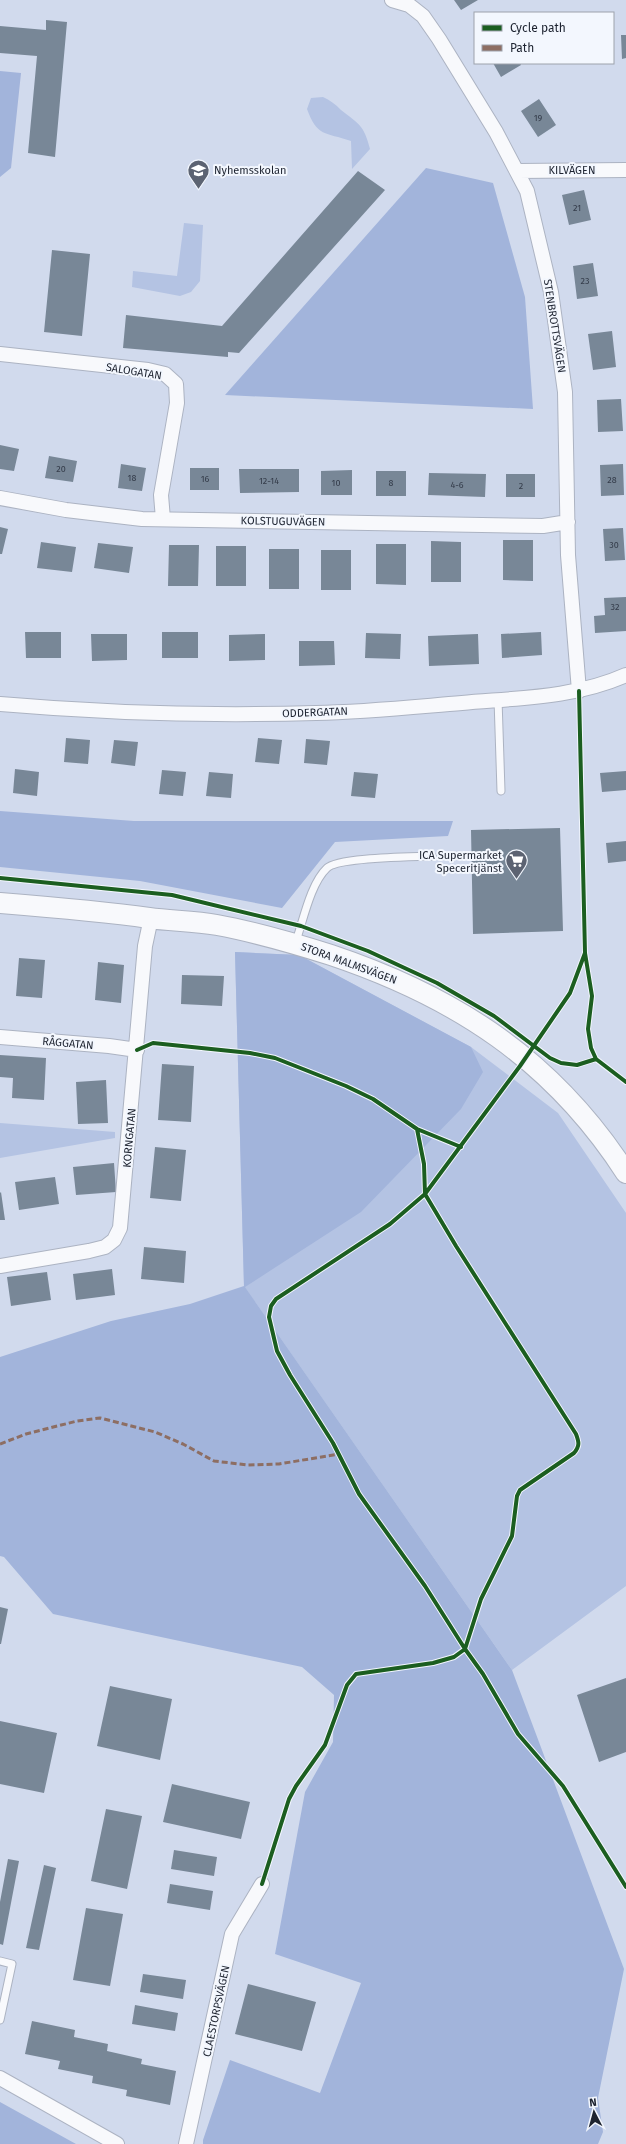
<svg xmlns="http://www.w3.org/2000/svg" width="626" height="2144" font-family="'Fira Sans',sans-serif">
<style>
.green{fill:#b4c3e3}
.forest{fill:#a2b4db}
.building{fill:#788797}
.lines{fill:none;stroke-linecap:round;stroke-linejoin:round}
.lane-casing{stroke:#acb3c2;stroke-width:9}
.street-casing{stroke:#acb3c2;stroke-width:16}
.secondary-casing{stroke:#acb3c2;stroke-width:22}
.lane{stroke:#f8f9fc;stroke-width:7}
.street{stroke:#f8f9fc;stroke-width:14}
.secondary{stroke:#f8f9fc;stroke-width:20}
.quiet{stroke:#8d6e63;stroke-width:3;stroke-dasharray:6 3;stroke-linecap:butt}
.cycleway-casing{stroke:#f3f7fe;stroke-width:6}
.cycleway{stroke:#1b5e20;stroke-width:4}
.labels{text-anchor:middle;stroke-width:4;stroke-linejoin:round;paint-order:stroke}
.number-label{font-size:9px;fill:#343c4a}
.poi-label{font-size:11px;fill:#1d2330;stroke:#f3f7fe;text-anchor:start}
.street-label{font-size:11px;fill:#1d2330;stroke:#f3f7fe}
</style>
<rect width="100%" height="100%" fill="#d1daed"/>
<path class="green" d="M323,97C330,100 335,104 341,110C359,124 364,125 370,149L352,169L351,141C325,132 317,137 307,109L311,98Z
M184,223L203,225L200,281L191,292L180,296L132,287L133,271L177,276Z
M235,952L299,955L471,1047L558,1113L626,1213V1586L512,1670L244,1286Z
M0,1123L115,1132V1138L0,1158Z"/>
<path class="forest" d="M0,71L21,73L11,168L0,177Z
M426,168L493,183L525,297L533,409L225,395Z
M0,811L134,821H453L448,836L335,842L282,908L140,881L0,867Z
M235,952L299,955L471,1047L483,1072L461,1109L361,1212L245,1287L512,1670L624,1969L598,2098L603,2132L598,2144H203V2140L230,2060L320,2093L361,1983L275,1954L305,1792L333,1742L334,1695L302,1667L53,1614L4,1557L0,1556V1357L111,1321L190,1304L244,1286Z
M0,2102L76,2144H0Z"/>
<path class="building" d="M454,0H478L461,10Z
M46,20L67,22L55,157L28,153L37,56L0,53V26L46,30Z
M621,35H626V58L622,59Z
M493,63H520L521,65L501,77Z
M539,99L556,125L538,137L521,111Z
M358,171L385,190L239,353L228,352V357L123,348L126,315L222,326Z
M584,190L591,220L569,225L562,195Z
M52,250L90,254L82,336L44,332Z
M593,263L598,296L577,299L573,266Z
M612,331L616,367L593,370L588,334Z
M621,399L623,431L598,432L597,400Z
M0,445L19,449L14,471L0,469Z
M49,456L77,461L73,482L45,478Z
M121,464L146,468L142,491L118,488Z
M623,464L624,495L601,496L600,465Z
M190,468H219V490H190Z
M239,469H299V492L240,493Z
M352,470V495H321V471Z
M376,471H406V496H376Z
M429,473L486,474L485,497L428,495Z
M506,474H535V497H506Z
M0,527L8,529L2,554H0Z
M623,528L625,560L605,561L603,529Z
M503,540H533V581L503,580Z
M431,541L461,542V582H431Z
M41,542L76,547L72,572L37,568Z
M98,543L133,547L129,573L94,568Z
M376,544H406V585L376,584Z
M169,545H199L198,586H168Z
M216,546H246V586H216Z
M269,549H299V589H269Z
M321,550H351V590H321Z
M626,597V631L595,633L594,616L605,615L604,598Z
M25,632H61V658H26Z
M162,632H198V658H162Z
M541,632L542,655L502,658L501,634Z
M366,633L401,634L400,659L365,658Z
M91,634H127V660L92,661Z
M265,634V660L229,661V635Z
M478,634L479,664L429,666L428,636Z
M299,641H334L335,665L299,666Z
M66,738L90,740L88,764L64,762Z
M258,738L282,740L279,764L255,762Z
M306,739L330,741L327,765L304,763Z
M114,740L138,742L135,766L111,763Z
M15,769L39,772L37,796L13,793Z
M162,770L186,772L183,796L159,794Z
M626,771V790L602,792L600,773Z
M209,772L233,774L231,798L206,796Z
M354,772L378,774L375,798L351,796Z
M560,828L563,931L473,934L471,830Z
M626,841V861L608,863L606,843Z
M19,958L45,960L42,998L16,996Z
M98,962L124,965L121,1003L95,1000Z
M182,975L224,976L222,1006L181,1004Z
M0,1055L46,1058L44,1100L12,1098L13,1078L0,1077Z
M162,1064L194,1066L191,1122L158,1120Z
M106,1080L108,1123L78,1124L76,1082Z
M155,1147L186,1150L181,1201L150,1198Z
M114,1163L116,1192L76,1195L73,1167Z
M55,1177L59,1204L19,1210L15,1182Z
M1,1192L5,1220H0V1193Z
M144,1247L186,1251L184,1283L141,1279Z
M112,1269L115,1295L76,1300L73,1274Z
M47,1272L51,1300L11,1306L7,1277Z
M0,1607L8,1609L1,1644H0Z
M626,1678V1752L599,1762L577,1695Z
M110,1686L172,1699L160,1760L97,1746Z
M0,1721L57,1733L44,1793L0,1784Z
M172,1784L250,1802L241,1839L163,1822Z
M106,1809L142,1816L127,1889L91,1881Z
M174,1850L217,1857L214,1876L171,1869Z
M8,1859L19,1861L3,1945L0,1944V1902Z
M44,1865L56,1868L39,1950L26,1948Z
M170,1884L213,1891L210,1910L167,1903Z
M86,1908L123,1914L110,1986L73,1980Z
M143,1974L186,1980L183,1999L140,1992Z
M248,1984L316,2002L302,2051L235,2034Z
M135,2005L178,2013L175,2031L132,2024Z
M32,2021L75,2030L74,2037L108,2044L107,2051L142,2059L141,2064L176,2071L170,2105L126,2096L127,2090L92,2083L93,2076L58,2069L60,2061L25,2054Z"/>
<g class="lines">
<defs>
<path id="lane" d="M498,699L501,791
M295,944C303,922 310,884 327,868C338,857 413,857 432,856
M0,1961L12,1964L0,2020"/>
<path id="street" d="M392,0L409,5L423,16L439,39L496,132L527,191L551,292L565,392L568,555L579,691
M518,171L626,170
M0,354L148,370L165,374L176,384L177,403L161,495L163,519
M0,498L66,510L142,519L543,526L568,522
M0,704C104,713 212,716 316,713C365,712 413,707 462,703C516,698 575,698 626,675
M0,1037L109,1046L137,1050
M0,1266L89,1251L105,1247L114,1240L120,1228L145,946L151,918
M0,2078L117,2144
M186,2144L232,1934L262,1884"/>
<path id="secondary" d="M0,903C50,907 100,911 149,918C172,921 194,921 217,925C255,932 293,943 331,955C456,997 553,1060 626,1173"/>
</defs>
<use href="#lane" class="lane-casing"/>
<use href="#street" class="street-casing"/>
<use href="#secondary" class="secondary-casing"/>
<use href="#lane" class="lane"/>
<use href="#street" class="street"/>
<use href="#secondary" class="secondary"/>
<path class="quiet" d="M0,1444L26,1434L77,1421L100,1418L155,1432L183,1444L214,1461L248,1465L279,1464L339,1454"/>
<defs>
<path id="cycleway" d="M579,691L585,953L592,996L588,1029L591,1048L596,1059L626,1082
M0,878L172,895L301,926L368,951L437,983L494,1016L550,1058L561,1063L577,1065L596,1059
M585,953L570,993L520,1066L425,1194L390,1224L276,1299L271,1306L269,1317L277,1351L290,1375L333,1443L359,1494L425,1586L465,1649L483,1674L518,1734L563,1786L626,1887
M137,1050L153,1043L250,1053L275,1058L346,1086L373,1099L417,1129L461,1147
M262,1884L289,1799L296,1786L325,1745L347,1685L356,1674L433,1663L454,1657L465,1649L481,1599L512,1536L517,1496L520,1490L574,1453C580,1446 579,1442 576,1434L456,1246L425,1194L424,1164L417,1129"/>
</defs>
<use href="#cycleway" class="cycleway-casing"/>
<use href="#cycleway" class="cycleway"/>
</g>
<defs>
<symbol id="school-pin" viewBox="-11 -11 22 30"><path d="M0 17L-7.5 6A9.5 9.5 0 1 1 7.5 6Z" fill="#5c6372" stroke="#f3f7fe"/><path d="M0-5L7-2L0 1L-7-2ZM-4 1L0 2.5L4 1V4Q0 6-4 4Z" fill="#fff"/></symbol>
<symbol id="supermarket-pin" viewBox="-11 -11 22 30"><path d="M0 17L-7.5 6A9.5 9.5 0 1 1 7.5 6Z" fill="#5c6372" stroke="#f3f7fe"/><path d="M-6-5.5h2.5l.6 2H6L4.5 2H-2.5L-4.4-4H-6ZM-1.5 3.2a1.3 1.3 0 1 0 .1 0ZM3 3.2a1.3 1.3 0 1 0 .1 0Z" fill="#fff"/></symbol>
</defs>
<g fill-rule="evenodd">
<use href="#school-pin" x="186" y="158" width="25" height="34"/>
<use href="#supermarket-pin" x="504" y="848" width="25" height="34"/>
</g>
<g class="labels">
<g class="number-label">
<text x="538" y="121">19</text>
<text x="577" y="211">21</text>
<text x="585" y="284">23</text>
<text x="61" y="472">20</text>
<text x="132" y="481">18</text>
<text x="205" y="482">16</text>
<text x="612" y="483">28</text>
<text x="269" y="484">12-14</text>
<text x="336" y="486">10</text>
<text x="391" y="486">8</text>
<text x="457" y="488">4-6</text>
<text x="521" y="489">2</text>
<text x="614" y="548">30</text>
<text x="615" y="610">32</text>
</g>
<g class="poi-label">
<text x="214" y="174">Nyhemsskolan</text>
<text x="502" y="859" text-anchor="end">ICA Supermarket<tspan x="502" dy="13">Speceritjänst</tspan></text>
</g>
<g class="street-label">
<text x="572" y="174">KILVÄGEN</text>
<text transform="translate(555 326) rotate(81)" y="4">STENBROTTSVÄGEN</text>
<text transform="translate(134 371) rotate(9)" y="4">SALOGATAN</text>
<text transform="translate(283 521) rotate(1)" y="4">KOLSTUGUVÄGEN</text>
<text transform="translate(315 712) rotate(-2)" y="4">ODDERGATAN</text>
<text transform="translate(349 963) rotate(20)" y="4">STORA MALMSVÄGEN</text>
<text transform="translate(68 1043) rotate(5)" y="4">RÅGGATAN</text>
<text transform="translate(129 1138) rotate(-85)" y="4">KORNGATAN</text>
<text transform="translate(216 2011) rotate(-78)" y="4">CLAESTORPSVÄGEN</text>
</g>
</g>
<rect x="474" y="12" width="140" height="52" fill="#f3f7fe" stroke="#9da2ac"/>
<rect x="482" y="25" width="20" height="6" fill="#1b5e20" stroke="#9da2ac"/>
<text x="510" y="32" font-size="12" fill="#1d2330">Cycle path</text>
<rect x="482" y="45" width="20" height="6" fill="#8d6e63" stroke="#9da2ac"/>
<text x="510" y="52" font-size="12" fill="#1d2330">Path</text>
<g transform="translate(594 2112) rotate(354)" stroke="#f3f7fe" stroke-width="3" paint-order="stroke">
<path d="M0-3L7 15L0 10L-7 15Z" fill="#1d2330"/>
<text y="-6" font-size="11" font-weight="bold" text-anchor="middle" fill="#1d2330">N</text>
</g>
</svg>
